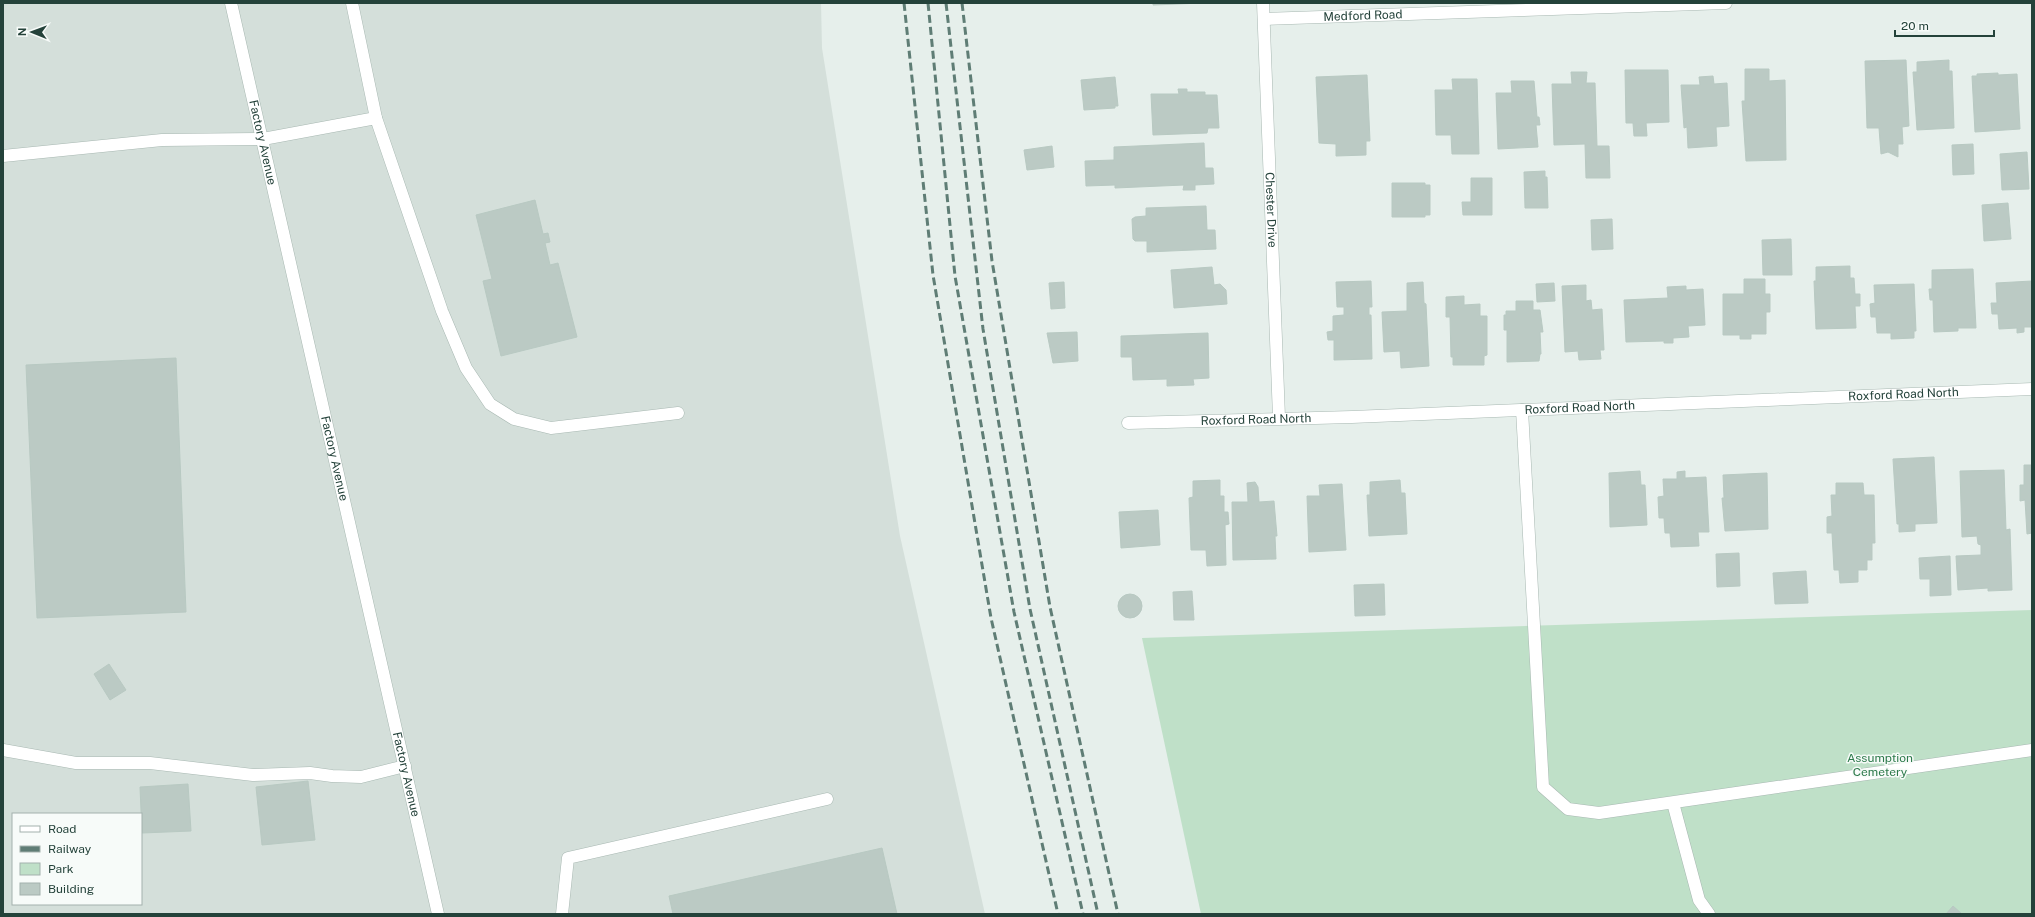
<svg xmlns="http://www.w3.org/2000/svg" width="2035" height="917" font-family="'Public Sans',sans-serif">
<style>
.built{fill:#d4dfda;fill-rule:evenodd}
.green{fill:#bfe0c8}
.building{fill:#bbcac4;stroke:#b8c9c2}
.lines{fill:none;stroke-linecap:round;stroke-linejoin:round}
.minor-casing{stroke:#a8b8b2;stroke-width:13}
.minor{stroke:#fff;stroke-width:12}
.rail{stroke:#5f7d75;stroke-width:3;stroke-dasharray:8 4;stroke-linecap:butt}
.labels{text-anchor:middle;stroke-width:3;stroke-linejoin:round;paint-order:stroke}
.street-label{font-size:12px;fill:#24423a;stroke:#f7fbf9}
.park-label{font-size:12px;fill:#2d7a4b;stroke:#f7fbf9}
</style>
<rect width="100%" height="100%" fill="#e6efeb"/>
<path class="built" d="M3,3H821L822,48L900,536L985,914H3ZM13,814H141V904H13Z"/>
<path class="green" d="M2032,610V914H1201L1142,638Z"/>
<path class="building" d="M1153,3H1202L1153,5Z
M1906,60L1909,126L1902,127L1903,144H1898V157L1888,152L1881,154L1879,128H1867L1865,61Z
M1949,60V71H1952L1954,128L1917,130L1913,72H1917V62Z
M1745,69H1769V81L1785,80L1786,160L1746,161L1742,101H1745Z
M1625,70H1668L1669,122L1646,123L1647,136H1634L1633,123H1626Z
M1571,72H1587L1586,83H1595L1597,146H1609L1610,178H1586L1585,144L1554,145L1552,84H1572Z
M1998,73V75L2017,74L2020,129L1975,132L1972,76H1977V74Z
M1367,75L1370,141H1366V155L1336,156V144L1319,143L1316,77Z
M1713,76L1714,84L1727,83L1729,126L1716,127L1717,146L1688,148L1687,127L1684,128L1681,85H1700L1699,77Z
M1115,77L1118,106H1115V108L1084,110L1081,80Z
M1452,79H1477L1479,154H1452L1451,135H1436L1435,90H1453Z
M1511,81H1534L1537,117H1539L1540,125H1536L1538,147L1498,149L1496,93H1512Z
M1178,89H1187V92H1205V95H1217L1219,128H1208L1207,133L1153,135L1151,94H1179Z
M1204,143L1205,168H1213L1214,184L1195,185V190H1183L1184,185L1115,188V185L1086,186L1085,161L1114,160V147Z
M1973,144L1974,174L1953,175L1952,145Z
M1052,146L1054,167L1027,170L1024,150Z
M2027,152L2029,189L2002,190L2000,154Z
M1545,171V177H1547L1548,208H1525L1524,172Z
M1471,178H1492V215H1463L1462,202H1471Z
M1392,183H1425V185H1430V215H1425V217H1392Z
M535,200L543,234L548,233L550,242L545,243L550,265L558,263L577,337L501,356L483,281L492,279L476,215Z
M2008,203L2011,239L1984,241L1982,205Z
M1206,206L1207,230H1215L1216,249L1147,252V241H1135L1133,239L1132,219L1135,217L1146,216V208Z
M1612,219L1613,249L1592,250L1591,220Z
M1791,239L1792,275H1763L1762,240Z
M1850,266V278H1854L1855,294H1860V306H1855L1856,328L1816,329L1814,281H1816V267Z
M1212,267L1214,285L1220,284L1226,290L1227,304L1174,308L1171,270Z
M1973,269L1976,328H1958V331L1934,332L1933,300H1930L1929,289H1932V270Z
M1744,279H1765V294H1770V312H1766V334H1751V339H1740V335H1723V294H1744Z
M1371,281L1372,307H1369V315H1371L1372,359L1334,360V340H1328L1327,332L1333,331V316L1344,315V307H1337L1336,282Z
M2032,281V327H2024V332L2017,333V328L1999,329L1998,314H1992L1991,303H1997L1996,283Z
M1064,282L1065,308L1051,309L1049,283Z
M1423,282L1424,303L1426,304L1429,366L1401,368L1400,351L1384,352L1382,312L1407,311V283Z
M1554,283L1555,301L1537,302L1536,284Z
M1914,284L1916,331H1914V338L1891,339V333H1877L1876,317H1871L1870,304L1875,303L1874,285Z
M1586,285V301L1591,300L1592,310L1602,309L1604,350H1600L1601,359L1579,360L1578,351L1565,352L1562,286Z
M1686,286V290L1703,289L1705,325L1688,326L1689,337L1673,338V343H1664V341L1626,342L1624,300L1668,298L1667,287Z
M1464,296V305L1480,304V316H1487V355L1484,356V365H1453V357H1451L1450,317H1446V297Z
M1516,301H1533V310H1540L1543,332H1540L1541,354H1540L1539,361L1507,362V330H1504V315H1506V311H1516Z
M1077,332L1078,361L1053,363L1047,333Z
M1208,333L1209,378L1193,379L1194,385L1167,386V379L1133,380L1132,357H1121V336Z
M176,358L186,612L37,618L26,365Z
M1934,457L1937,523L1915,524V531L1899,532V524H1897L1893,459Z
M2024,465H2032V533L2027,534L2025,500L2020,501V485H2024Z
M2004,470L2006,530L2010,529L2012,590L1988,591V588L1958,590L1956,556L1981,555V545L1978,544L1977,536L1962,537L1960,471Z
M1640,471L1641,485H1645L1647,525L1610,527L1609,473Z
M1685,471V478L1706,477L1709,532H1698L1699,546L1671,547L1670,533H1665L1664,518H1659L1658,497L1664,496L1663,479H1677V472Z
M1767,473L1768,529L1725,531L1722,498H1724L1723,475Z
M1220,480V496H1224V512H1228L1229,524L1225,525L1226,565L1207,566L1206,550H1191L1189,498L1193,497V481Z
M1400,480L1401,493H1405L1407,534L1369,536L1367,495H1370V482Z
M1255,482L1258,487L1259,502L1274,501L1277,536H1275L1276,559L1233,560L1232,502H1248L1247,483Z
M1836,483H1863L1864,495H1874L1875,543H1872V560H1867V570H1858V582L1840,583L1839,570H1834L1832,533H1827V517L1832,516L1831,495H1836Z
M1342,484L1346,550L1309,552L1307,496H1320L1319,485Z
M1158,510L1160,545L1121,548L1119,512Z
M1739,553L1740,586L1717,587L1716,554Z
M1950,556L1951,595L1930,596V579H1920L1919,558Z
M1806,571L1808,603L1775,604L1773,573Z
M1384,584L1385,615L1355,616L1354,585Z
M1192,591L1194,620H1174L1173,592Z
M1118 606a12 12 0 1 1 24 0a12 12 0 1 1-24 0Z
M109,664L126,690L110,700L94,674Z
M308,781L315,840L262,845L256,787Z
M188,784L191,831L142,833L140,787Z
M882,848L897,914H673L669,896Z
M1953,906L1962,914H1946Z"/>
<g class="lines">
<defs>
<g id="minor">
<path id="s1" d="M231,3L438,914"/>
<path d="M352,3L376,118"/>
<path id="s2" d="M1263,3L1279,417"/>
<path id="s3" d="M1264,19L1726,3"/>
<path d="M3,156L162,140L263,139L376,118L442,311L466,368L490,404L514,419L551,428L678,413"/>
<path d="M1522,410L1543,787L1568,809L1599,813L2032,750"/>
<path id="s4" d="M1128,423L1352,417L2032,389"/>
<path d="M3,750L76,763H150L253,775L310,773L332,776L361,777L405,766"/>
<path d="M1673,803L1699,900L1709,914"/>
<path d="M562,914L568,858L827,799"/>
</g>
</defs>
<use href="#minor" class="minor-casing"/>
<use href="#minor" class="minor"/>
<path class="rail" d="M904,3L933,275L991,618L1058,914
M928,3L955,276L1014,612L1083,914
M946,3L983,329L1030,609L1098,914
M962,3L992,261L1050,607L1118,914"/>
</g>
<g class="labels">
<g class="street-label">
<text dy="4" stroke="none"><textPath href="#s3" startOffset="99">Medford Road</textPath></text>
<text dy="4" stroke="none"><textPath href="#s1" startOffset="143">Factory Avenue</textPath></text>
<text dy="4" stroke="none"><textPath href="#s2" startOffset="207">Chester Drive</textPath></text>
<text dy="4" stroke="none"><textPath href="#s4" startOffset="776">Roxford Road North</textPath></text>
<text dy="4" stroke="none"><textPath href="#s4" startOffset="452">Roxford Road North</textPath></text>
<text dy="4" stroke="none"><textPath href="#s4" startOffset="128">Roxford Road North</textPath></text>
<text dy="4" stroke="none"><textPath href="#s1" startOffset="467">Factory Avenue</textPath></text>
<text dy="4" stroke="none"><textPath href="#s1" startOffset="791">Factory Avenue</textPath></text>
</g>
<g class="park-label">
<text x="1880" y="762">Assumption<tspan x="1880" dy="14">Cemetery</tspan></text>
</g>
</g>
<rect width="2035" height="917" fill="none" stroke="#24423a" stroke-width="8"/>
<rect x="12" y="813" width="130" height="92" fill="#f7fbf9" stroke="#a3b1ad"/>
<rect x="20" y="826" width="20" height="6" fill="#ffffff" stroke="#a3b1ad"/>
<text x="48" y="833" font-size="12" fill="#24423a">Road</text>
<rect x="20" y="846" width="20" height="6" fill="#5f7d75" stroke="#a3b1ad"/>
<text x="48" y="853" font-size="12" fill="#24423a">Railway</text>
<rect x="20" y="863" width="20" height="12" fill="#bfe0c8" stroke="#a3b1ad"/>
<text x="48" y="873" font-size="12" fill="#24423a">Park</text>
<rect x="20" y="883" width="20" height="12" fill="#bbcac4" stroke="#a3b1ad"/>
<text x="48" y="893" font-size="12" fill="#24423a">Building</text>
<g transform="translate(32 32) rotate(271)" stroke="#f7fbf9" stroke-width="3" paint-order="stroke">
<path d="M0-3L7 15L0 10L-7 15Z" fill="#24423a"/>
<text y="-6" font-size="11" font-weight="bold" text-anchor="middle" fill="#24423a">N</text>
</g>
<path d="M1895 30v6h99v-6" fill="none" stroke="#24423a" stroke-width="2"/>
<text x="1901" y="30" font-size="12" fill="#24423a" stroke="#f7fbf9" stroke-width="3" paint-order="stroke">20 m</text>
</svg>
